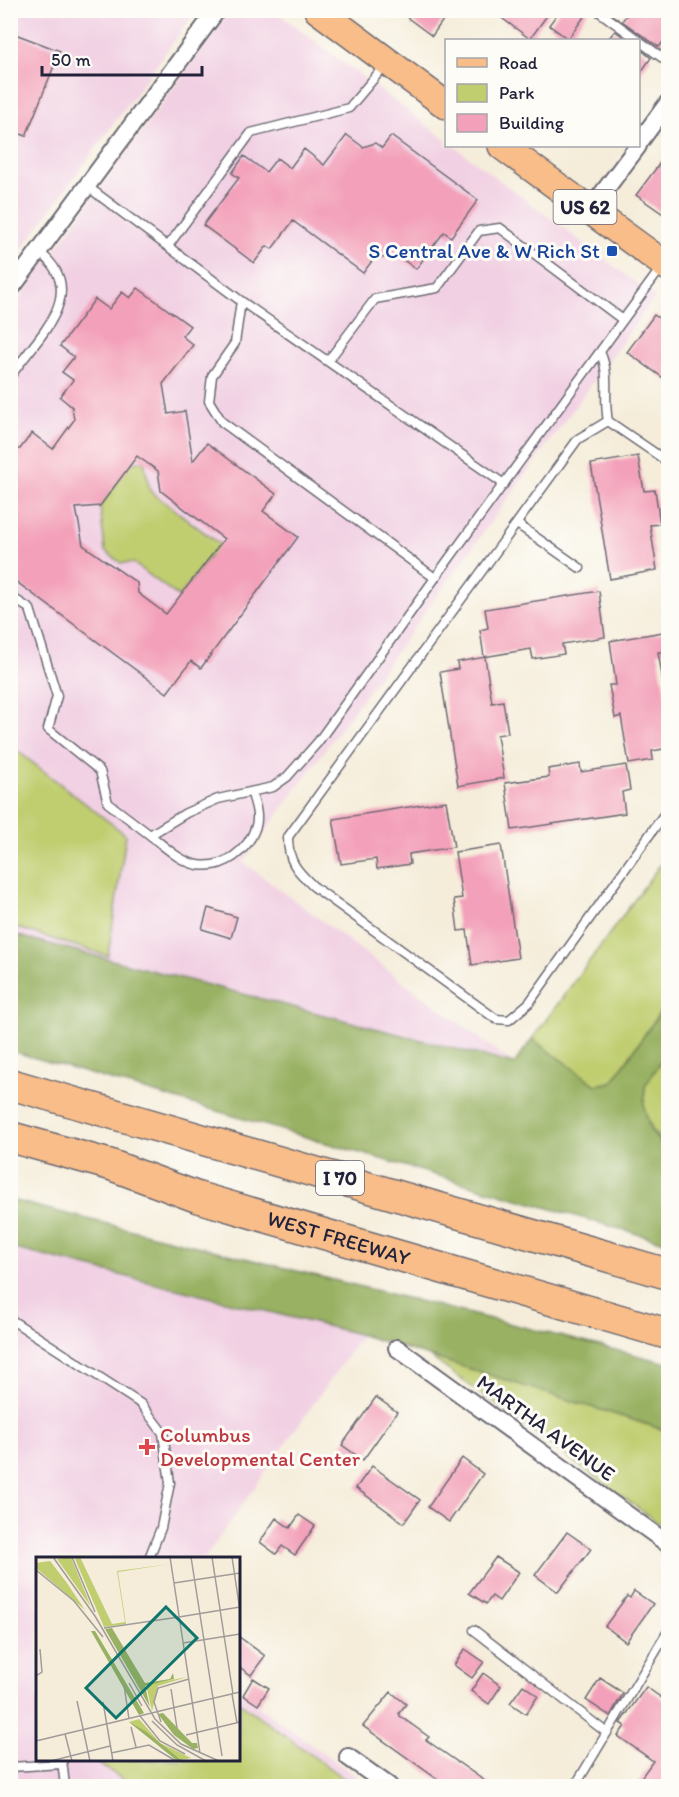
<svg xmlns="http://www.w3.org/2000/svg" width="679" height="1797" font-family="Itim,sans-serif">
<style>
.built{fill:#f1d0e3}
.green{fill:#c0ce70;stroke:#717856;stroke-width:1.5}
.forest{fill:#98b162;stroke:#5d6a4e;stroke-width:1.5}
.building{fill:#f3a1ba;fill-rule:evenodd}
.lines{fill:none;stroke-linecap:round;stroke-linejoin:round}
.service-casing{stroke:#6c6973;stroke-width:11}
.minor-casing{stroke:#6c6973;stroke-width:20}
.primary-casing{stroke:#6c6973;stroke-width:30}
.motorway-casing{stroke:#6c6973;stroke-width:33}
.service{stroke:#fff;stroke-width:8}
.minor{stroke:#fff;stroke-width:16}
.primary{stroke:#f8bd89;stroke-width:27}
.motorway{stroke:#f8bd89;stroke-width:30}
.transit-dot{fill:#1a4fb4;stroke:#fdfcf7;stroke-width:2}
.health-dot{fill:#e0444e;stroke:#fdfcf7;stroke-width:2}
.labels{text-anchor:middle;stroke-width:6;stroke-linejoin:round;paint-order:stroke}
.shield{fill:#fdfcf7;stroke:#646373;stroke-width:1.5}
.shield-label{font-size:20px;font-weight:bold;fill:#22223b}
.transit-label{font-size:21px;fill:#164399;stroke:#fdfcf7;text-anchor:end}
.street-label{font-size:21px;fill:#22223b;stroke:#fdfcf7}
.health-label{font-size:21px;fill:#be3a42;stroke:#fdfcf7;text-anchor:start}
.inset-road{fill:none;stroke:#a19c9a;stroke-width:1.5}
.view{fill:#0f766e;fill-opacity:0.15;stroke:#0f766e;stroke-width:3}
.inset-edge{fill:none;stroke:#22223b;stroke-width:3}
</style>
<rect width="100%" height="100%" fill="#fdfcf7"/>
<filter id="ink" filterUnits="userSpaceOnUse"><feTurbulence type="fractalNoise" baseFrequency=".0167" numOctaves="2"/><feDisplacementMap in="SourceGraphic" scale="12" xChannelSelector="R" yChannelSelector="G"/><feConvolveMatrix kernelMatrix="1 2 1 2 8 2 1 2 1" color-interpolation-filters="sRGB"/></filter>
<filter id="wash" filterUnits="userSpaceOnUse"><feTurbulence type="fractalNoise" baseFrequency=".008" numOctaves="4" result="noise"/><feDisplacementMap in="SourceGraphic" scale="24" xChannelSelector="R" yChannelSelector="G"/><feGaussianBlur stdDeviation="1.35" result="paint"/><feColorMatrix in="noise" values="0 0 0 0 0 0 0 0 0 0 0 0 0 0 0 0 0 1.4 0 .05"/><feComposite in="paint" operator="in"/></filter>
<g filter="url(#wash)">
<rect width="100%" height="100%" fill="#f5edda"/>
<path class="built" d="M11,11H196L11,264Z
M230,11H275L446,140V146H454L655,297L243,862L514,1064L11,934V310Z
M11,1248L362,1335L205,1558H38V1760H238L239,1693L370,1786H11Z"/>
<path class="green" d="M144,461L150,491L226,549L222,554L210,556L179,597L133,563H121L105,551L100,506L131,463Z
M11,746L126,835L108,956L11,926Z
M668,854V1001L612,1082L596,1085L532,1039Z
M668,1051V1152C654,1134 638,1112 645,1087C648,1075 662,1061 668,1051Z
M429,1356L668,1431V1530Z
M239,1702L354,1786H134L92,1760H238Z"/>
<path class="forest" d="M11,934L514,1064L532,1039L596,1085L612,1082L668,1001V1051L645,1086L644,1107L651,1131L668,1152V1243L11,1051Z
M11,1200L668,1363V1431L362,1335L11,1248Z"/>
<g id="blocks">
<path class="building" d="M397,10H450L432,36Z
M491,10H551L530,39Z
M560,10H589L568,39L549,25Z
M630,10H669V35L659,47L622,21Z
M615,31L628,40H607Z
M10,32L60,51L26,136L10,130Z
M639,48L651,58L639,75Z
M347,135L363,147L375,143L382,148L391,136L478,200L451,237L444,232L416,269L402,259L375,257L363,273L293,221L272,249L267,246L254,263L203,225L239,178L232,173L244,156L266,172L277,158L290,168L304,149L324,165Z
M669,151V218L636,195Z
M138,288L190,326L182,336L193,345L163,384L168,414L185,411L193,461L207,443L276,494L263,511L298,537L201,668L191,661L167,693L10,577V449H20L32,433L53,449L74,420L72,407L60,397L73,380L62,372L74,357L60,346L95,299L109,309L122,292L130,298ZM137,456L158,471L161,491L224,539L166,614L138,593L137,583L83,545L76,508L100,506Z
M654,315L669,325V382L627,352Z
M638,456L644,491L655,490L660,524L650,525L657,570L610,579L591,464Z
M599,591L605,637L562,644L564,654L533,659L531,649L484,657L480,630L488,628L485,609Z
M669,631V652H658L669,716V748L652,751L653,760L629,764L621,716L615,718L609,685H616L610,641Z
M485,657L492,703L503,701L508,733L497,735L504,778L458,786L440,672L458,669L457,662Z
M580,764L581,772L626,765L630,790L622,792L625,813L512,830L505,783L549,777L548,769Z
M446,801L454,847L409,854L410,864L377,869L376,859L341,864L333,819Z
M501,845L518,958L472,965L467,930L458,931L454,899L462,898L455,852Z
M208,908L237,917L231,938L202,929Z
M376,1397L397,1412L363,1460L342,1445Z
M462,1458L483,1474L449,1522L428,1507Z
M372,1466L420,1500L404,1523L356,1488Z
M299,1515L315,1526L295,1555L282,1546L276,1554L260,1542L276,1518L290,1528Z
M567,1532L591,1549L558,1592L535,1575Z
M496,1557L519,1572L499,1601L492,1596L486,1604L469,1593Z
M634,1591L653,1604L626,1642L605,1626L627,1596L630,1598Z
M238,1636L265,1656L251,1675L238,1666Z
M465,1649L484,1662L472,1678L454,1665Z
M483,1673L501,1686L489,1704L471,1691Z
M253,1678L269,1688L258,1705L243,1695Z
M600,1678L623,1693L610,1716L586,1700Z
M523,1685L538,1696L526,1714L510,1703Z
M646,1687L669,1703V1786H635L653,1761L618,1736L625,1726L620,1723Z
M391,1692L406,1704L399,1713L400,1716L429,1737L426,1740L492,1786H447L363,1726Z"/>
</g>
</g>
<g filter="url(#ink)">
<use href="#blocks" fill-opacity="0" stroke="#6c6973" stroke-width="1.5"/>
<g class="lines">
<defs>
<path id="service" d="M597,10L668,62
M88,187L241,301L235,343L212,376L209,401L222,422L435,578L623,320
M168,246L251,133L349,108L386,64
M241,301L504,484
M600,352C611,374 603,397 608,421
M328,361L375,299L437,288L479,231L500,228L623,320L661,268
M10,377C36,338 92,293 39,252
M668,462L608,421L578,439L288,837C288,861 296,870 313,886L496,1019L509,1020L529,1003L668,809
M517,524L580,568
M10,596L30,609L57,696L48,729L100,771L108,803L150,835L186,813L218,799L273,787L287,777L318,742L435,578
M150,835C164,846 180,862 198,865C224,869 248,851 256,826C259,815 255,804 252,794
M10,1319L141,1404L163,1433L170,1483L161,1528L149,1558
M474,1630L607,1733
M62,1760L65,1786
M10,1767L62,1764
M575,1786L668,1631"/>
<path id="minor" d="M638,144L668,103
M590,210L638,146
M10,290L217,10
M397,1348L668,1544
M348,1757L389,1786"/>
<path id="primary" d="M318,10L446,105
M502,146L668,267"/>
<g id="motorway">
<path d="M10,1084L668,1274"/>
<path id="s1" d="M10,1137L111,1165L197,1197L668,1334"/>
</g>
</defs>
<use href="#service" class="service-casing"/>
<use href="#minor" class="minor-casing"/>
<use href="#primary" class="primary-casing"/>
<use href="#motorway" class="motorway-casing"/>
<use href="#service" class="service"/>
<use href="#minor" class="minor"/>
<use href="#primary" class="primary"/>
<use href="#motorway" class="motorway"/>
</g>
</g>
<rect class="transit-dot" x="606" y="245" width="12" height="12" rx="3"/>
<path class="health-dot" d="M144 1438h6v6h6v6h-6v6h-6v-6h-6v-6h6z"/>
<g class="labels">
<g class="shield">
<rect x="553.5" y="190" width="63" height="34" rx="4.5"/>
<rect x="316" y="1161" width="48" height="34" rx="4.5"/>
</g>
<g class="shield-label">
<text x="585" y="214">US 62</text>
<text x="340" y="1185">I 70</text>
</g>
<g class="transit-label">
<text x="600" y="258">S Central Ave &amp; W Rich St</text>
</g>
<g class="street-label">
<text dy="7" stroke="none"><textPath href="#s1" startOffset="344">WEST FREEWAY</textPath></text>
<text transform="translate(546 1428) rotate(36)" y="7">MARTHA AVENUE</text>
</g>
<g class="health-label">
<text x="160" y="1442">Columbus<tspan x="160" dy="24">Developmental Center</tspan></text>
</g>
</g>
<g transform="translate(36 1557)">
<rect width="204" height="204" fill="#f5edda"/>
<path d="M35,0L55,50L21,2ZM44,0L76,67L89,65L81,14L134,7L82,15L90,67L68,70L39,2ZM14,4L31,26L49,53L0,11V6ZM151,120L122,129L116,154L110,128ZM103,162L124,186L155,201L145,203L93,165Z" fill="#c0ce70"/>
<path d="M76,71L109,126L134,122L137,116L138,122L109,129L114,150L69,72ZM55,74H59L108,156L103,158ZM127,156L156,186H161L162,191L157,192L138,178L122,157ZM93,165L109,174L145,203L161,204L140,203Z" fill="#98b162"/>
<path class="inset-road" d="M17,0L59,59L119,162L145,187L183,204M36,0L59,55M134,0L164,196M155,0L186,199M176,0L197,137M196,0L204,54M0,13L38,44L67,80M138,26L204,16M143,60L204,50M68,71L143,60M147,86L204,77M0,119L6,115L4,92M93,126L106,149M88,128L93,162M135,132L141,171M196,137L201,166M41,144L54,204M67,145L77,204M157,146L204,135M104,159L124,184L149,197M116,164L141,188L170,204M125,165L118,145L122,131L153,122M95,170L100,190M29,177L36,204M150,178L204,165M0,184L157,146M75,196L113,188L140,204M15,204L74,189"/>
<path class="view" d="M130,50L161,81L80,161L50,131Z"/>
<rect width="204" height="204" class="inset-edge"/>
</g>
<rect width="679" height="1797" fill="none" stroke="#fdfcf7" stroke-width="36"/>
<rect x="445" y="39" width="195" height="108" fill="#fdfcf7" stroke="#a5a5ac" stroke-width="1.5"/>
<rect x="457" y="58" width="30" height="9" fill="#f8bd89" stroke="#a5a5ac" stroke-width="1.5"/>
<text x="499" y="69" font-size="18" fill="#22223b">Road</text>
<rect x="457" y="84" width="30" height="18" fill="#c0ce70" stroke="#a5a5ac" stroke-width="1.5"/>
<text x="499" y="99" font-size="18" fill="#22223b">Park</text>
<rect x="457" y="114" width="30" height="18" fill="#f3a1ba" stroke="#a5a5ac" stroke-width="1.5"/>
<text x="499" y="129" font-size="18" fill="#22223b">Building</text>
<path d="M42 66v9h160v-9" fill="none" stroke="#22223b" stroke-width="3"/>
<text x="51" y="66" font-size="18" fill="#22223b" stroke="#fdfcf7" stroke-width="4.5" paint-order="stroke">50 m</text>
</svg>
